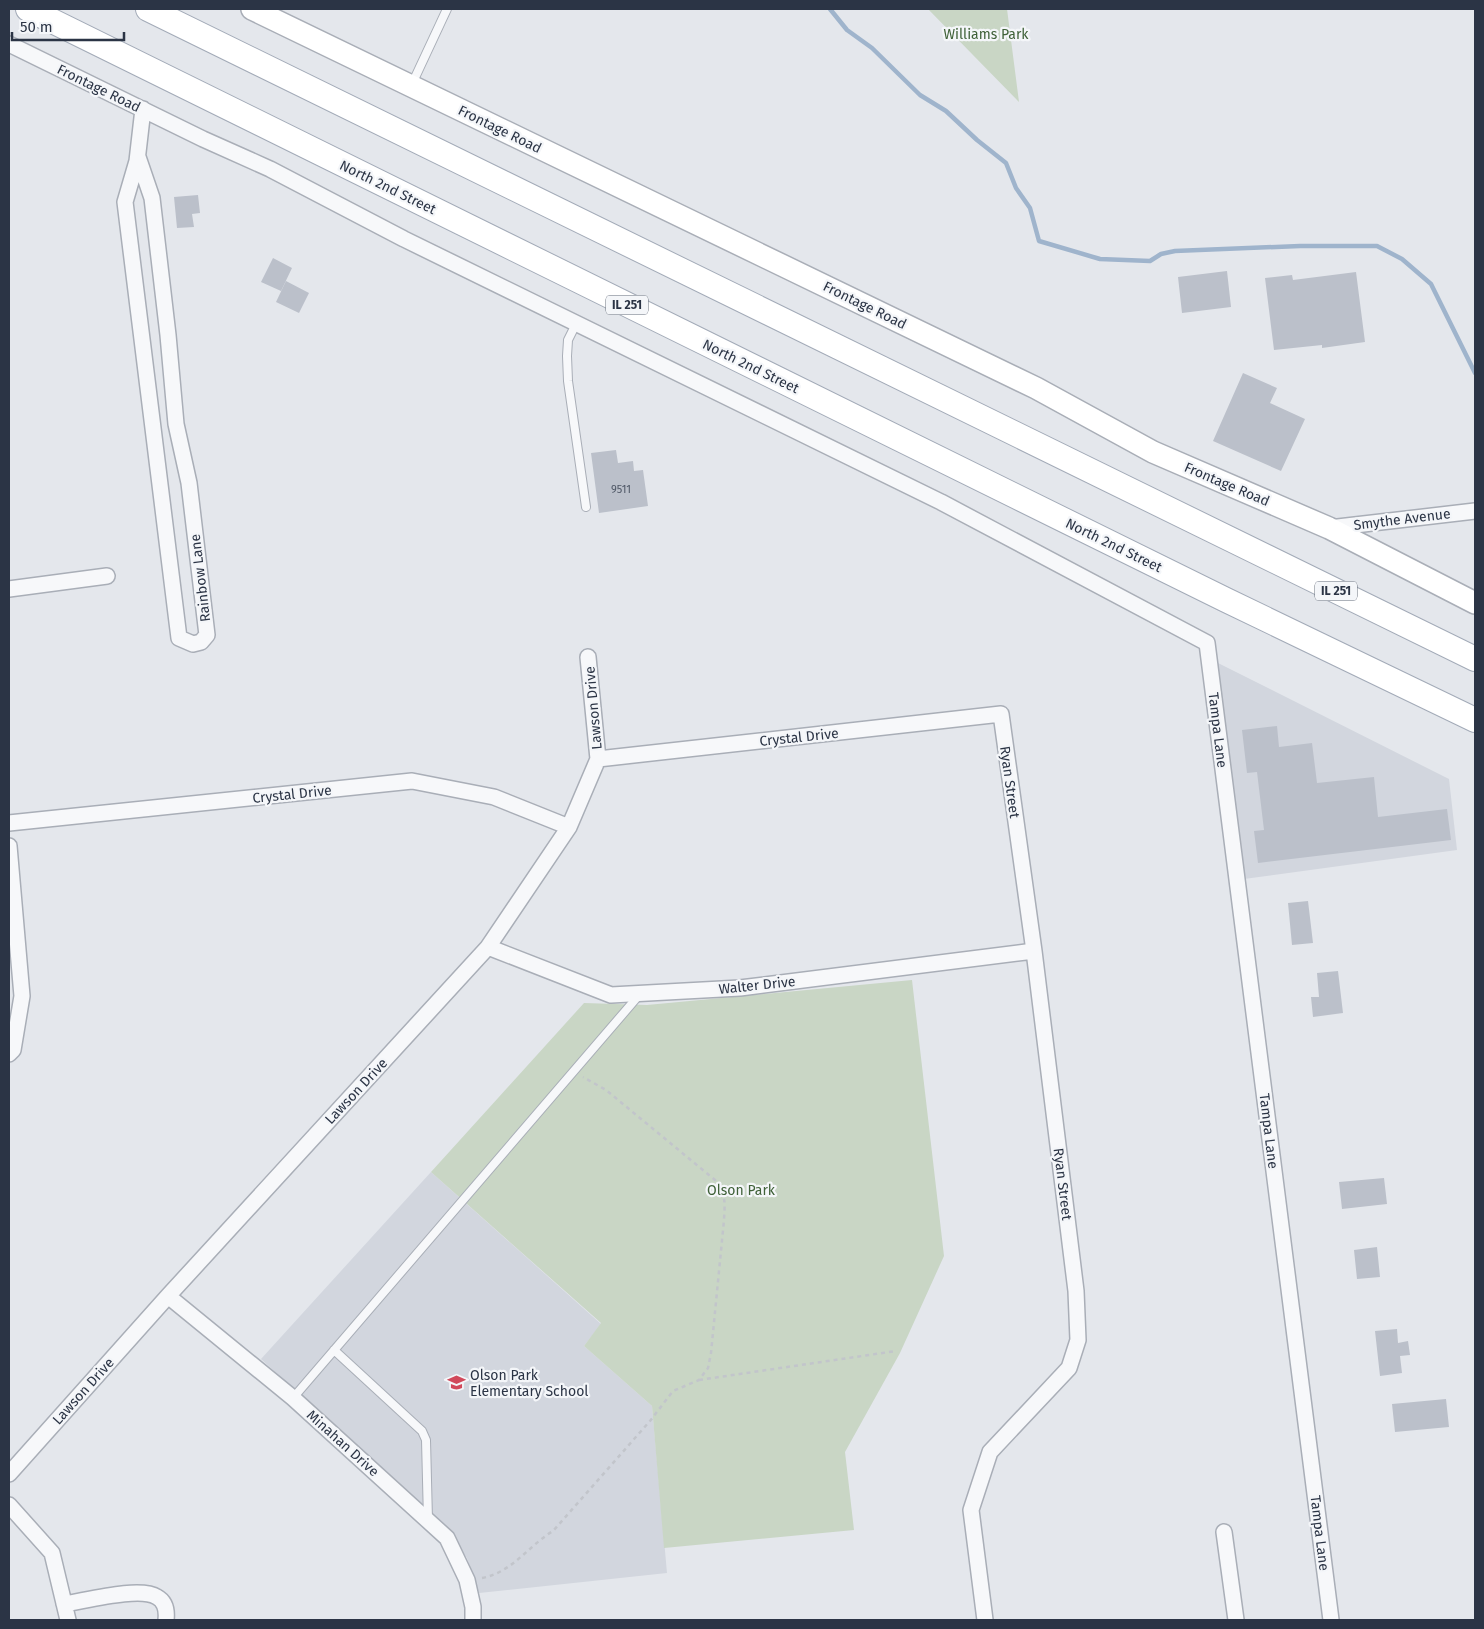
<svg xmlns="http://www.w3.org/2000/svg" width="1484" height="1629" font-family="'Fira Sans',sans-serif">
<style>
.built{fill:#d2d6de}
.green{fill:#c9d6c5}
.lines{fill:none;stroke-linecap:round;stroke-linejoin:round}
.stream{stroke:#9fb4cc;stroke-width:4.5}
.building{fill:#bbc0ca}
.lane-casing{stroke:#a9aeb7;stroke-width:10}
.street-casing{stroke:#a9aeb7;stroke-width:18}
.secondary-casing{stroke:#a9aeb7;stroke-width:24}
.primary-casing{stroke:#a3abb8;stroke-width:26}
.path{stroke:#c2c5cb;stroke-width:2.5;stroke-dasharray:4 4;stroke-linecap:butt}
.lane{stroke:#f7f8fa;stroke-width:8}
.street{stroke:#f7f8fa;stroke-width:15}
.secondary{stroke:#fff;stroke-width:21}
.primary{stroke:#fff;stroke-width:24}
.labels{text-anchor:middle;stroke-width:4.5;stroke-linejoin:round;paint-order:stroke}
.number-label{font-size:11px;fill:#4f5766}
.shield{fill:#f4f6f9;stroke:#676e7b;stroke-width:1}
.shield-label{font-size:12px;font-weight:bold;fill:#2b3445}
.park-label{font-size:14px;fill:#3f6138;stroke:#f4f6f9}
.street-label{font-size:14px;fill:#2b3445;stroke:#f4f6f9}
.poi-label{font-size:14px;fill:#2b3445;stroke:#f4f6f9;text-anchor:start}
</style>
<rect width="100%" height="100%" fill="#e4e7ec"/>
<path class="built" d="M1216,662L1449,779L1457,850L1244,879Z
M431,1172L601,1324L584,1346L652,1406L667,1573L479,1593L467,1558L449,1531L261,1359Z"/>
<path class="green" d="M928,9H1007L1019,102Z
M912,980L944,1256L900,1353L845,1452L854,1530L664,1548L652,1406L584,1346L601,1323L431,1172L584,1003L647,1005Z"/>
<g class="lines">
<path class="stream" d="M830,9L847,30L872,48L920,95L946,111L977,140L1006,163L1016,188L1030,208L1039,241L1100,259L1150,261L1161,254L1175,251L1300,246H1377L1402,259L1431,284L1475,373"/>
</g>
<path class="building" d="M198,195L200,213L192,214L194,227L177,228L174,197Z
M273,258L292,268L281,291L261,282Z
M1227,271L1231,307L1182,313L1178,277Z
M1356,272L1365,342L1322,348V345L1274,350L1265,278L1292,275L1293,280Z
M286,281L309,293L299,313L276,302Z
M1243,373L1277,388L1270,403L1305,419L1281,471L1213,441Z
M616,450L618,463L633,461L634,471L643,470L648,506L599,513L591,453Z
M1277,726L1279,747L1312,743L1317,783L1374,777L1378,817L1447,809L1451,840L1258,863L1254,831L1264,830L1257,772L1247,773L1242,730Z
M1308,901L1313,943L1292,945L1288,903Z
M1338,971L1343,1013L1313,1017L1311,997H1319L1317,973Z
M1384,1178L1387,1204L1342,1209L1339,1182Z
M1377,1247L1380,1277L1357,1279L1354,1250Z
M1397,1329L1398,1343L1408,1341L1410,1355L1400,1356L1402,1373L1380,1376L1375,1331Z
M1446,1399L1449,1427L1395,1432L1392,1404Z"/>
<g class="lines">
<defs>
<path id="lane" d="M412,84L447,9
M576,324L568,340L567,356L568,381L586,507
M334,1350L422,1431L426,1440L428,1520
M293,1398L640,994"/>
<path id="street" d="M9,44L203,139L270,169L404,239L941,502L1207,643L1331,1620
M138,157L152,198L168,335L176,424L189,483L207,635L201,642L193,644L179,638L125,202L137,161L143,109
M1329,528L1475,511
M9,589L107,576
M598,759L1001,714L1034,951L1076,1291L1078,1340L1069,1368L990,1452L971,1510L985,1620
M9,823L412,781L494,797L569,827
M9,846L22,996L13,1050L9,1054
M488,947L611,995L740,988L1034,951
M168,1296L293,1398L447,1538L467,1580L473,1607V1620
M9,1474L168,1296L488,947L569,827L598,759L588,657
M9,1505L52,1553L68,1620
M1224,1532L1236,1620
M64,1604C85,1601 140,1586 157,1597C166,1602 167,1611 166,1620"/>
<path id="secondary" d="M252,9L1036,388L1153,452L1329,528L1475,603"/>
<path id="primary" d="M28,9L1226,600L1475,720
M148,9L1475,659"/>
</defs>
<use href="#lane" class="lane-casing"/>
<use href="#street" class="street-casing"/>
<use href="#secondary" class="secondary-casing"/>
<use href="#primary" class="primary-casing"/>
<path class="path" d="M699,1380L896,1351
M482,1578C513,1572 528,1546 553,1531L650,1421L673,1391L699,1380L708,1368L711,1353L724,1220C725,1202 726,1194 715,1180L606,1090L583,1077"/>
<use href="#lane" class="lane"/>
<use href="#street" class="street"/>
<use href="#secondary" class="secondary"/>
<use href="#primary" class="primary"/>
</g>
<defs>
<symbol id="school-bare" viewBox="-9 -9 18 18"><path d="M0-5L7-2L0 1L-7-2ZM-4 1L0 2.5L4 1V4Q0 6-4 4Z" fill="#d1495b" stroke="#f4f6f9" stroke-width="2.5" paint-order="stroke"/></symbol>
</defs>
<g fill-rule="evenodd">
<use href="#school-bare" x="444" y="1370" width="25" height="25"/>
</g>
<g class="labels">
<g class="number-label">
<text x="621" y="493">9511</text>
</g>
<g class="shield">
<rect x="606" y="295.5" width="42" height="19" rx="4"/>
<rect x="1315" y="581.5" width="42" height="19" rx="4"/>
</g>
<g class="shield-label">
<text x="627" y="309">IL 251</text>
<text x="1336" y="595">IL 251</text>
</g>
<g class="park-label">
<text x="986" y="39">Williams Park</text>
<text x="741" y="1195">Olson Park</text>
</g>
<g class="street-label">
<text transform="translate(99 88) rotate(26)" y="5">Frontage Road</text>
<text transform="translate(500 129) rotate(26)" y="5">Frontage Road</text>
<text transform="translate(388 187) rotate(26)" y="5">North 2nd Street</text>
<text transform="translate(865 305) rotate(26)" y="5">Frontage Road</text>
<text transform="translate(751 366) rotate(26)" y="5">North 2nd Street</text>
<text transform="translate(1227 484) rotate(23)" y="5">Frontage Road</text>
<text transform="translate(1402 519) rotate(-7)" y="5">Smythe Avenue</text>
<text transform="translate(1114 545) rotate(26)" y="5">North 2nd Street</text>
<text transform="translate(200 578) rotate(-97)" y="5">Rainbow Lane</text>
<text transform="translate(593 708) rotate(-95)" y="5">Lawson Drive</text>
<text transform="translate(1218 730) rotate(83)" y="5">Tampa Lane</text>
<text transform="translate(799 737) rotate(-6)" y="5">Crystal Drive</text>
<text transform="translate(1010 782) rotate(82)" y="5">Ryan Street</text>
<text transform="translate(292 794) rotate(-6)" y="5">Crystal Drive</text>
<text transform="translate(757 985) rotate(-6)" y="5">Walter Drive</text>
<text transform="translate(356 1091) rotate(-47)" y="5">Lawson Drive</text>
<text transform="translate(1269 1131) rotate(83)" y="5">Tampa Lane</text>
<text transform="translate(1063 1184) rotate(83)" y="5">Ryan Street</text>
<text transform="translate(83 1391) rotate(-48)" y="5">Lawson Drive</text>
<text transform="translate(343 1443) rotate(42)" y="5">Minahan Drive</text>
<text transform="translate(1320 1533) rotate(83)" y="5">Tampa Lane</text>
</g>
<g class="poi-label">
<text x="470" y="1380">Olson Park<tspan x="470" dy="16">Elementary School</tspan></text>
</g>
</g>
<rect width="1484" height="1629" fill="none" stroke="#2b3445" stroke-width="20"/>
<path d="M12 32v8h112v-8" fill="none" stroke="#2b3445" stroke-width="2.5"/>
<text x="20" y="32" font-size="15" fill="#2b3445" stroke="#f4f6f9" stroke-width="4" paint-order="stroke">50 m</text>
</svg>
